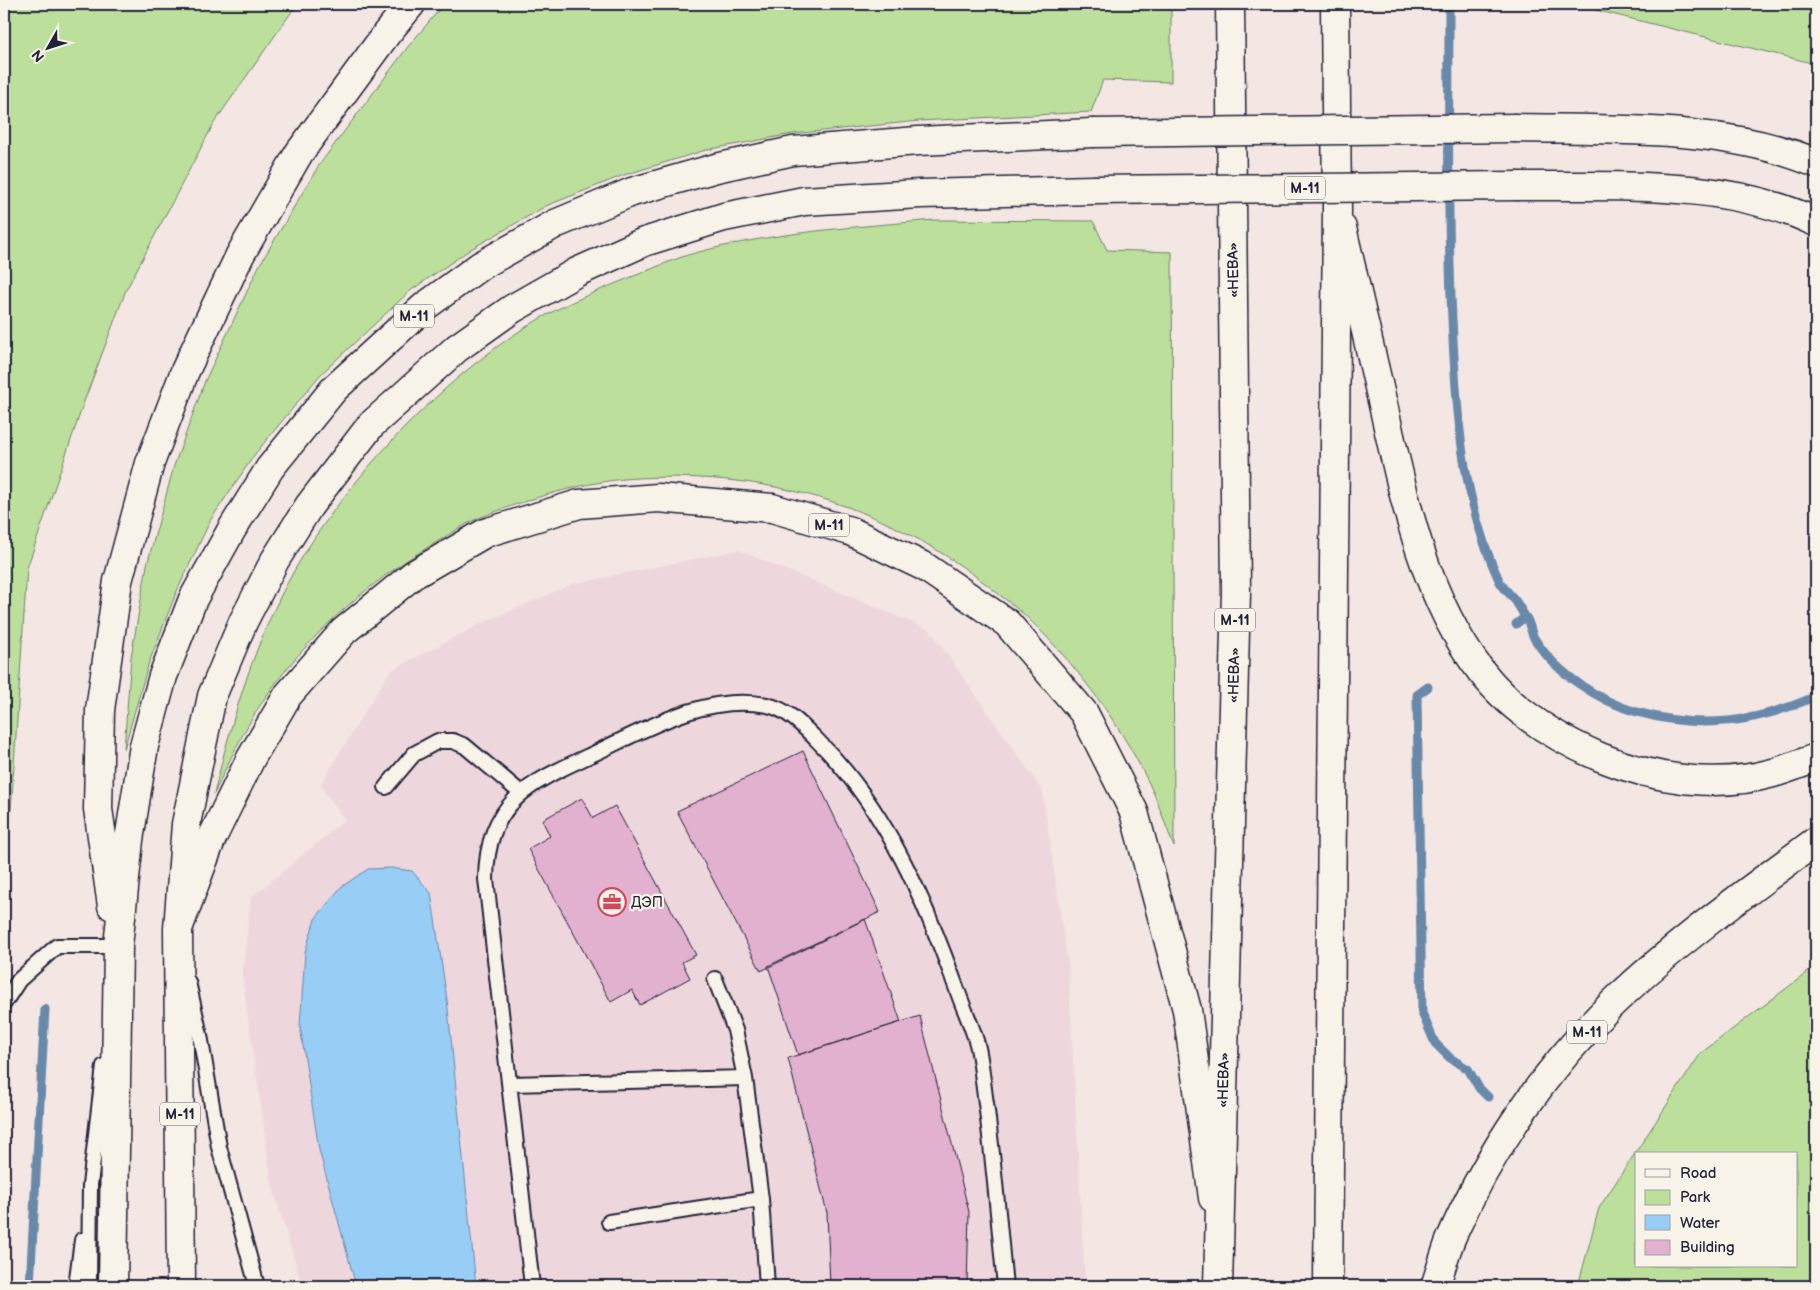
<svg xmlns="http://www.w3.org/2000/svg" width="1820" height="1290" font-family="'Balsamiq Sans',sans-serif">
<style>
.built{fill:#eed6dd}
.green{fill:#bce09b;stroke:#6f816b;fill-rule:evenodd}
.water{fill:#98cdf6;stroke:#6989ab}
.lines{fill:none;stroke-linecap:round;stroke-linejoin:round}
.stream{stroke:#6989ab;stroke-width:9}
.building{fill:#e2b1cf;stroke:#22223b}
.lane-casing{stroke:#22223b;stroke-width:18}
.primary-casing{stroke:#22223b;stroke-width:31}
.highway-casing{stroke:#22223b;stroke-width:31}
.lane{stroke:#f7f3e8;stroke-width:14}
.primary{stroke:#f7f3e8;stroke-width:28}
.highway{stroke:#f7f3e8;stroke-width:28}
.primary-bridge-casing{stroke:#22223b;stroke-width:31;stroke-linecap:butt}
.primary-bridge{stroke:#f7f3e8;stroke-width:28}
.labels{text-anchor:middle;stroke-width:4.5;stroke-linejoin:round;paint-order:stroke}
.shield{fill:#f7f3e8;stroke:#62616f;stroke-width:1}
.shield-label{font-size:14px;font-weight:bold;fill:#22223b}
.street-label{font-size:15px;fill:#22223b;stroke:#f7f3e8}
.poi-label{font-size:15px;fill:#22223b;stroke:#f7f3e8;text-anchor:start}
</style>
<rect width="100%" height="100%" fill="#f3e6e3"/>
<filter id="ink" filterUnits="userSpaceOnUse"><feTurbulence type="fractalNoise" baseFrequency=".02" numOctaves="2"/><feDisplacementMap in="SourceGraphic" scale="10" xChannelSelector="R" yChannelSelector="G"/><feConvolveMatrix kernelMatrix="1 2 1 2 8 2 1 2 1" color-interpolation-filters="sRGB"/></filter>
<g filter="url(#ink)">
<path class="built" d="M738,550L930,630L1042,790L1068,964L1085,1286H302L272,1184L242,975L251,898L345,820L320,785L390,671L482,623L573,584Z"/>
<path class="green" d="M4,4H297L214,123L126,290L85,399L27,568L4,917Z
M444,4H1171V82L1103,80L1091,112L919,121L792,134L706,150L624,175L546,206L471,249L410,291L320,375L255,454L211,519L176,593L148,665L124,749L131,657L147,565L174,466L205,381L259,266L319,165L407,48Z
M1571,4H1816V64Z
M935,220L1093,221L1107,250L1172,252L1174,847C1167,829 1161,811 1154,794C1125,730 1080,669 1030,620C1020,610 1007,601 996,592C891,507 773,471 638,478C589,480 524,500 479,518C462,525 446,537 430,546C371,581 316,629 275,684C250,717 231,756 214,794C232,718 255,640 294,571C346,480 440,381 529,325C563,304 602,289 639,274C657,267 676,258 695,253C774,232 854,227 935,220Z
M1816,966V1286H1578L1599,1208L1701,1053ZM1636,1154H1796V1266H1636Z"/>
<path class="water" d="M391,868L412,871L431,893L447,999L476,1286H356L319,1150L300,1026L305,952L315,919L341,887L368,869Z"/>
<g class="lines">
<path class="stream" d="M1449,4C1449,109 1447,214 1452,319C1456,407 1461,499 1499,580C1502,587 1509,593 1514,599C1519,605 1522,613 1527,619C1531,627 1531,635 1536,641C1557,674 1601,702 1637,712C1701,730 1756,723 1816,696
M1516,624L1525,617
M1428,687L1417,695L1422,1013L1435,1043L1450,1058L1468,1069L1479,1088L1488,1097
M30,1286L45,1009"/>
</g>
<path class="building" d="M803,751L880,912L761,971L677,811Z
M582,798L593,818L615,806L696,955L682,962L690,978L640,1005L632,990L611,1002L528,849L550,836L542,820Z
M865,919L901,1022L798,1055L768,966Z
M920,1016L969,1212L967,1286H830L827,1213L788,1058Z"/>
<g class="lines">
<defs>
<path id="lane" d="M386,787L414,754L438,741H453L465,746L521,793
M715,979L735,1030L745,1078
M188,982L200,1035L219,1147L257,1286
M4,1003L19,980L57,946H118V950
M511,1084L745,1078L761,1199L767,1286
M609,1222L761,1199
M76,1286L82,1240
M89,1286L90,1185L104,1066
M532,1286L486,879C487,801 530,783 593,754C646,729 706,693 767,705C787,709 802,725 816,739C888,810 925,901 959,995C965,1012 974,1030 978,1048C982,1066 983,1085 986,1103C994,1164 999,1225 1005,1286"/>
<path id="primary" d="M1516,128C1613,130 1726,125 1816,163
M1518,186C1617,187 1724,179 1816,222
M1342,228C1356,288 1370,349 1384,409C1404,498 1424,597 1481,671C1511,710 1556,738 1600,757C1653,779 1716,789 1773,773C1787,769 1802,763 1816,758
M112,906L98,809L100,710L118,581L150,463L185,371L240,255L299,153L387,33L411,4
M178,929L211,840L251,758L288,695L344,631L413,575L485,533L579,504L658,498L772,508L850,531L925,567L1007,623L1084,713L1134,812L1187,1010L1213,1198
M113,1286L118,946L129,840L144,746L163,676L193,599L232,529L270,468L334,389L424,307L480,266L555,224L632,192L716,168L793,151L918,141L1092,133
M181,1286L178,929L186,824L212,696L243,622L275,560L309,506L371,425L457,348L512,309L577,272L644,242L724,217L804,201L920,194L1093,190
M1435,1286C1441,1270 1445,1252 1452,1236C1490,1149 1547,1067 1615,1001C1677,942 1748,891 1816,841"/>
<g id="highway">
<path id="s1" d="M1218,1286L1236,592L1230,4"/>
<path d="M1328,1286L1337,208L1335,4"/>
</g>
</defs>
<use href="#lane" class="lane-casing"/>
<use href="#primary" class="primary-casing"/>
<use href="#highway" class="highway-casing"/>
<use href="#lane" class="lane"/>
<use href="#primary" class="primary"/>
<use href="#highway" class="highway"/>
<defs>
<path id="primary-bridge" d="M1092,133L1516,128
M1093,190L1518,186"/>
</defs>
<use href="#primary-bridge" class="primary-bridge-casing"/>
<use href="#primary-bridge" class="primary-bridge"/>
</g>
</g>
<defs>
<symbol id="office-ring" viewBox="-11 -11 22 22"><circle r="9.5" fill="#f7f3e8" stroke="#d1495b" stroke-width="1.5"/><path d="M-6-3h4V-5.5h4V-3h4V5H-6ZM-1-4.5V-3h2v-1.5ZM-6 0V1H6V0Z" fill="#d1495b"/></symbol>
</defs>
<g fill-rule="evenodd">
<use href="#office-ring" x="596" y="886" width="32" height="32"/>
</g>
<g class="labels">
<g class="shield">
<rect x="1285" y="176.5" width="40" height="23" rx="4"/>
<rect x="394" y="304.5" width="40" height="23" rx="4"/>
<rect x="809" y="513.5" width="40" height="23" rx="4"/>
<rect x="1215" y="608.5" width="40" height="23" rx="4"/>
<rect x="1567" y="1020.5" width="40" height="23" rx="4"/>
<rect x="160" y="1102.5" width="40" height="23" rx="4"/>
</g>
<g class="shield-label">
<text x="1305" y="193">М-11</text>
<text x="414" y="321">М-11</text>
<text x="829" y="530">М-11</text>
<text x="1235" y="625">М-11</text>
<text x="1587" y="1037">М-11</text>
<text x="180" y="1119">М-11</text>
</g>
<g class="street-label">
<text transform="translate(1233 270) rotate(-91)" y="5">«НЕВА»</text>
<text dy="5" stroke="none"><textPath href="#s1" startOffset="611">«НЕВА»</textPath></text>
<text dy="5" stroke="none"><textPath href="#s1" startOffset="206">«НЕВА»</textPath></text>
</g>
<g class="poi-label">
<text x="631" y="907">ДЭП</text>
</g>
</g>
<rect width="1820" height="1290" fill="none" stroke="#f7f3e8" stroke-width="20"/>
<rect x="10" y="10" width="1800" height="1270" fill="none" stroke="#22223b" stroke-width="2" filter="url(#ink)"/>
<rect x="1635" y="1152" width="162" height="115" fill="#f7f3e8" stroke="#a29fa3"/>
<rect x="1645" y="1169" width="25" height="8" fill="#f7f3e8" stroke="#a29fa3"/>
<text x="1680" y="1178" font-size="15" fill="#22223b">Road</text>
<rect x="1645" y="1190" width="25" height="15" fill="#bce09b" stroke="#a29fa3"/>
<text x="1680" y="1202" font-size="15" fill="#22223b">Park</text>
<rect x="1645" y="1215" width="25" height="15" fill="#98cdf6" stroke="#a29fa3"/>
<text x="1680" y="1228" font-size="15" fill="#22223b">Water</text>
<rect x="1645" y="1240" width="25" height="15" fill="#e2b1cf" stroke="#a29fa3"/>
<text x="1680" y="1252" font-size="15" fill="#22223b">Building</text>
<g transform="translate(48 48) rotate(231)" stroke="#f7f3e8" stroke-width="4" paint-order="stroke">
<path d="M0-4L9 19L0 12L-9 19Z" fill="#22223b"/>
<text y="-8" font-size="14" font-weight="bold" text-anchor="middle" fill="#22223b">N</text>
</g>
</svg>
